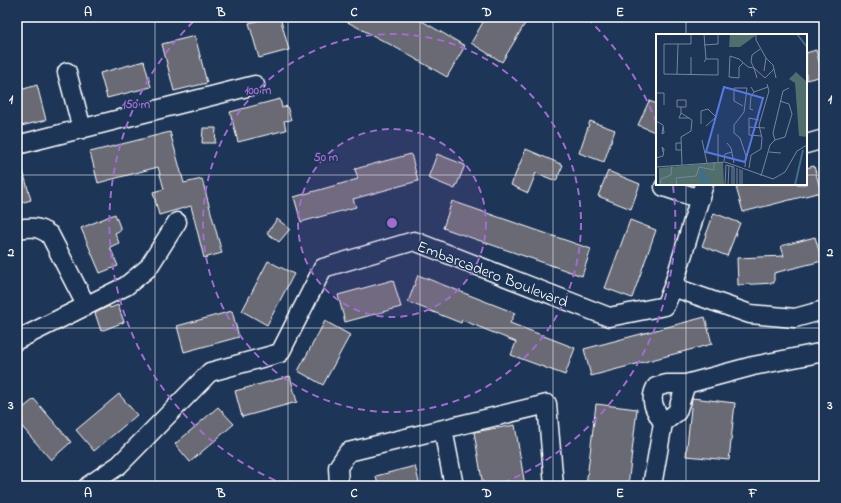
<svg xmlns="http://www.w3.org/2000/svg" width="841" height="503" font-family="'Indie Flower',sans-serif">
<style>
.building{fill:#6a6a74;stroke:#fff}
.lines{fill:none;stroke-linecap:round;stroke-linejoin:round}
.minor-casing{stroke:#fff;stroke-width:21}
.minor{stroke:#1d3557;stroke-width:18}
.grid{fill:none;stroke:#fff;stroke-width:1;stroke-opacity:0.55}
.ring{fill:none;stroke:#a36bd2;stroke-width:2;stroke-dasharray:7 5}
.labels{text-anchor:middle;stroke-width:3;stroke-linejoin:round;paint-order:stroke}
.street-label{font-size:16px;fill:#fff;stroke:#1d3557}
.inset-river{fill:none;stroke:#426e88;stroke-width:2}
.inset-road{fill:none;stroke:#77869a;stroke-width:1}
.view{fill:#567ae2;fill-opacity:0.15;stroke:#567ae2;stroke-width:2}
.inset-edge{fill:none;stroke:#fff;stroke-width:2}
.centre{fill:#a36bd2;stroke:#1d3557;stroke-width:2}
.ring-label{font-size:12px;text-anchor:middle;font-weight:bold;fill:#a36bd2;stroke:#1d3557;stroke-width:3;stroke-linejoin:round;paint-order:stroke}
.neatline{fill:none;stroke:#fff;stroke-width:1.5}
.grid-label{font-size:13px;text-anchor:middle;font-weight:bold;fill:#fff}
</style>
<rect width="100%" height="100%" fill="#1d3557"/>
<filter id="ink" filterUnits="userSpaceOnUse"><feTurbulence type="fractalNoise" baseFrequency=".025" numOctaves="2"/><feDisplacementMap in="SourceGraphic" scale="8" xChannelSelector="R" yChannelSelector="G"/><feConvolveMatrix kernelMatrix="1 2 1 2 8 2 1 2 1" color-interpolation-filters="sRGB"/></filter>
<g filter="url(#ink)">
<path class="building" d="M271,17H280L289,50L259,58L249,23Z
M338,17H415L465,46L447,77L393,46Z
M486,17H529L502,62L471,43Z
M195,36L207,83L174,91L162,44Z
M816,50L823,76L806,80V53Z
M144,61L151,87L107,98L100,73Z
M37,85L46,120L17,127V91Z
M280,99L282,108L287,106L291,120L284,121L286,130L238,142L230,112Z
M649,101L657,104V133L638,125Z
M590,121L615,130L604,162L579,153Z
M203,128H216L215,143H202Z
M170,132L184,183L202,179L222,253L204,258L191,206L159,215L153,192L164,189L158,167L98,183L90,152Z
M526,149L563,165L556,181L536,173L528,193L511,185Z
M411,154L418,181L353,199L356,207L301,222L294,197L358,179L355,169Z
M437,154L465,165L455,189L428,178Z
M17,160H20L31,200L17,204Z
M814,166L821,192L743,212L736,187L747,184H806V168Z
M608,171L640,184L631,209L598,196Z
M452,201L591,249L582,276L443,228Z
M714,213L740,223L727,256L702,246Z
M115,214L121,230L115,233L119,243L110,247L118,266L100,273L81,228Z
M277,219L290,229L279,242L267,233Z
M630,220L656,230L632,298L605,288Z
M815,237L822,261L774,273V283L738,285L737,258L784,256L781,246Z
M268,261L294,274L267,325L242,311Z
M418,275L515,313L510,323L575,348L565,375L511,355L516,342L462,320L461,323L408,302Z
M393,280L401,307L345,322L338,295Z
M118,305L124,322L101,331L95,313L109,306L110,308Z
M232,311L239,337L184,352L177,326Z
M705,317L712,344L591,376L584,349Z
M325,321L350,335L323,385L298,371Z
M290,376L297,402L242,417L235,391Z
M119,394L137,415L94,451L76,430Z
M692,398L735,403L729,460L686,456Z
M34,399L71,442L51,460L17,421V413Z
M596,404L637,409L628,486H586Z
M218,407L234,424L190,462L175,444Z
M515,425L525,486H483L474,432Z
M415,466L420,486H378L376,476Z"/>
<g class="lines">
<defs>
<path id="minor" d="M67,72L82,129
M806,144L824,139
M17,145L255,85
M664,187L700,199
M17,229C31,227 38,226 50,235L86,305
M673,287L704,184
M17,340L126,286L148,268L177,222
M663,423C656,411 648,401 656,387L667,384H686L753,366L824,352
M443,429L454,486
M88,486L119,465L210,372L280,353L323,268L414,241L609,317L665,306L673,287L750,314L795,318L824,310
M339,486L338,467L348,452L547,404L554,486
M652,486L663,423L677,412L686,384"/>
</defs>
<use href="#minor" class="minor-casing"/>
<use href="#minor" class="minor"/>
</g>
</g>
<path class="grid" d="M155,17V486M288,17V486M420,17V486M553,17V486M686,17V35M17,175H657M806,175H824M686,184V486M17,328H824"/>
<circle cx="392" cy="223" r="94" fill="#a36bd2" fill-opacity=".12"/>
<g class="ring">
<circle cx="392" cy="223" r="94"/>
<circle cx="392" cy="223" r="189"/>
<path d="M286 485A283 283 0 0 1 197 18M587 18A283 283 0 0 1 656 122M673 186A283 283 0 0 1 498 485"/>
</g>
<g class="labels">
<g class="street-label">
<text transform="translate(493 273) rotate(21)" y="6">Embarcadero Boulevard</text>
</g>
</g>
<g transform="translate(656 34)">
<rect width="151" height="151" fill="#1d3557"/>
<path d="M74,0H102L84,13H73ZM140,38L151,48V103L143,102L139,49L133,45ZM67,128L68,151H0L3,150V134Z" fill="#4f6e6c"/>
<path d="M44,134L47,135L56,151H44Z" fill="#426e88"/>
<path class="inset-river" d="M141,0L151,13M139,151L147,116"/>
<path class="inset-road" d="M35,0V10H8V40L62,41V25H50L48,28M48,0L50,25M100,0V6L110,24L108,37M48,11L62,10V0M104,15L96,21L95,28L98,34L109,44L118,35M110,24L117,31L120,44M87,29L83,33V44L73,43L74,22L83,25L92,33L98,34L101,44M21,40L22,10M35,40V23M95,53L98,58L112,53M0,59H8V71M87,72L78,67V54H91L88,78L78,91V99L84,104L90,122L89,133M25,73H21V66H30V73H25V79L36,86L35,97L25,103L26,131M97,76L94,75L95,62L98,58M25,79L23,84H33M103,86L93,84V101L105,102M0,87L7,91L8,99L6,100L7,93M45,90V77L52,75L60,83L50,92M93,93L109,94M46,106L51,129M119,106L129,103L136,80L133,70L124,67M71,109L75,114L78,129M25,116H20V109H25M113,118L125,119M0,124L7,122L8,115L6,113L7,118M68,127L69,120L76,118M62,128V100M0,133L69,128L117,145L129,138L141,117L151,111M93,134L95,121L105,115L106,104L103,91L113,57L111,50M105,142L114,111L119,106L117,99L127,57L133,54M4,151L5,145L15,141L16,132M21,151L20,144L40,142L43,133L58,136V128M69,151L70,131L78,133M72,151L73,132M76,151V132M78,151V133M81,151V134M84,151V135M86,151V136"/>
<path class="view" d="M68,53L107,64L89,128L50,118Z"/>
<rect width="151" height="151" class="inset-edge"/>
</g>
<circle cx="392" cy="223" r="6" class="centre"/>
<g class="ring-label">
<text x="258" y="94">100 m</text>
<text x="136" y="108">150 m</text>
<text x="326" y="161">50 m</text>
</g>
<rect width="841" height="503" fill="none" stroke="#1d3557" stroke-width="44"/>
<rect x="22" y="22" width="797" height="459" class="neatline"/>
<g class="grid-label">
<text x="88" y="16">A</text>
<text x="221" y="16">B</text>
<text x="354" y="16">C</text>
<text x="487" y="16">D</text>
<text x="620" y="16">E</text>
<text x="753" y="16">F</text>
<text x="11" y="103">1</text>
<text x="830" y="103">1</text>
<text x="11" y="256">2</text>
<text x="830" y="256">2</text>
<text x="11" y="409">3</text>
<text x="830" y="409">3</text>
<text x="88" y="497">A</text>
<text x="221" y="497">B</text>
<text x="354" y="497">C</text>
<text x="487" y="497">D</text>
<text x="620" y="497">E</text>
<text x="753" y="497">F</text>
</g>
</svg>
